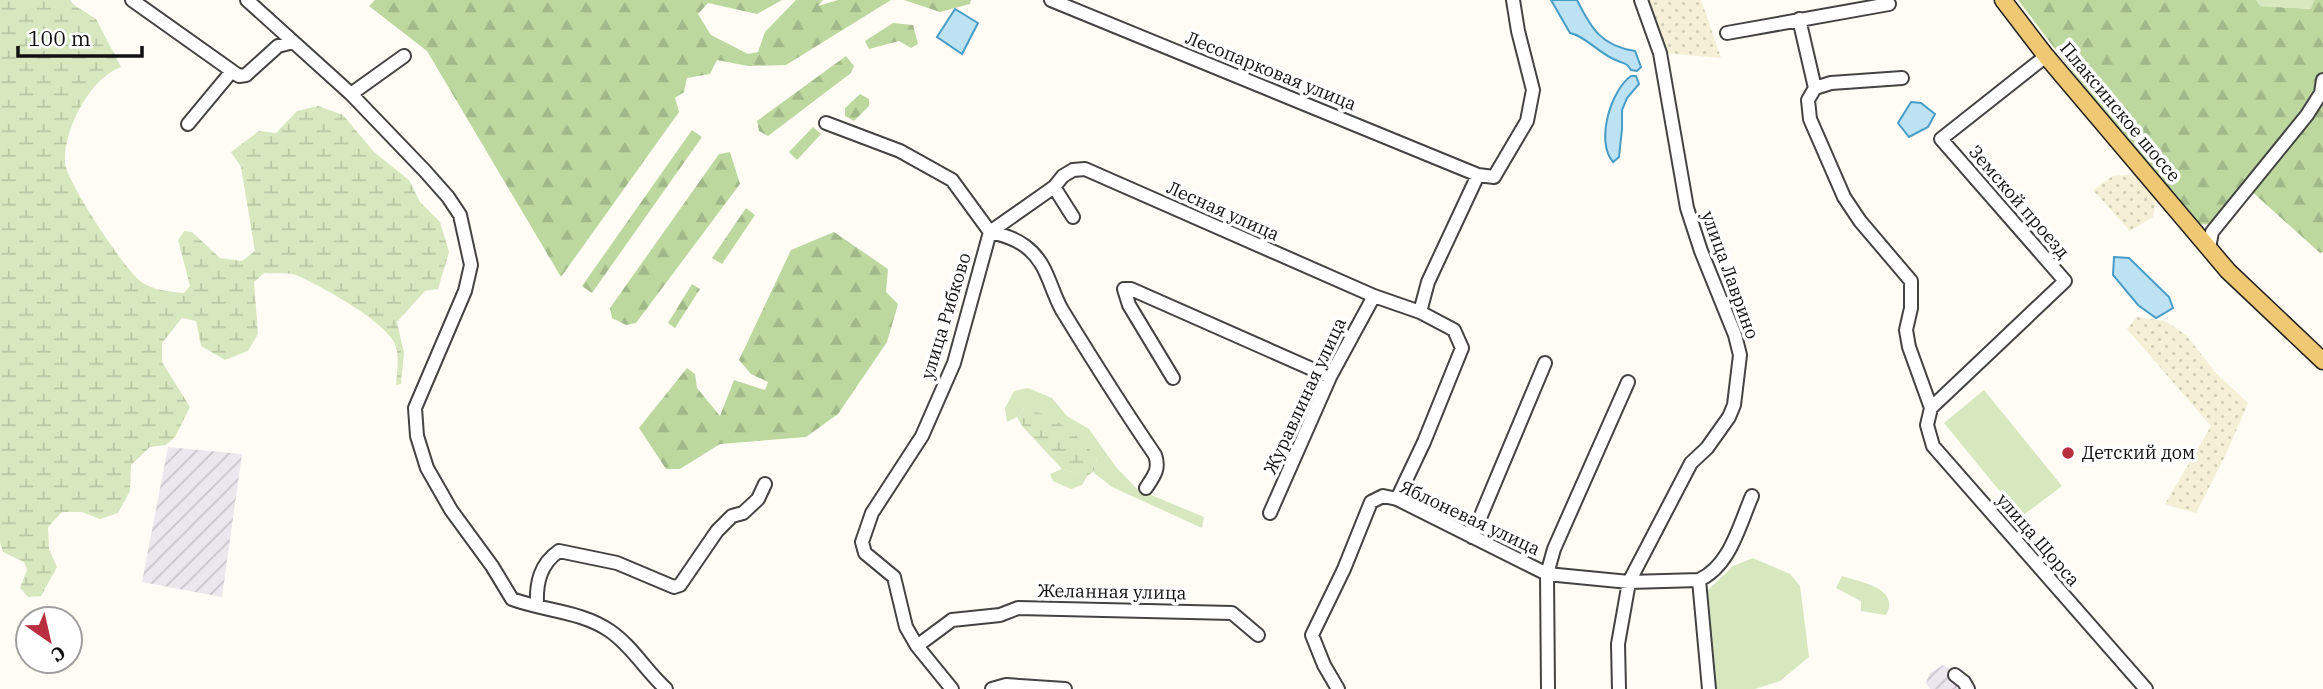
<svg xmlns="http://www.w3.org/2000/svg" width="2323" height="689" font-family="'IBM Plex Serif',serif">
<style>
.industrial{fill:url(#industrial-furrows)}
.farmland{fill:url(#farmland-dots)}
.grass{fill:#d7e8bf}
.forest{fill:url(#forest-firs)}
.wetland{fill:url(#wetland-marsh)}
.water{fill:#bce2f3;stroke:#479dc6;stroke-width:2}
.lines{fill:none;stroke-linecap:round;stroke-linejoin:round}
.minor-casing{stroke:#434343;stroke-width:16}
.major-casing{stroke:#212121;stroke-width:19}
.minor{stroke:#fff;stroke-width:12}
.major{stroke:#f0c873;stroke-width:16}
.poi-dot{fill:#b92f40;stroke:#fff;stroke-width:2.5}
.labels{text-anchor:middle;stroke-width:7;stroke-linejoin:round;paint-order:stroke}
.street-label{font-size:18px;fill:#101010;stroke:#fff}
.poi-label{font-size:18px;fill:#101010;stroke:#fff;text-anchor:start}
</style>
<defs>
<pattern id="industrial-furrows" width="10" height="10" patternUnits="userSpaceOnUse" patternTransform="scale(1.75)"><rect width="10" height="10" fill="#ece6ee"/><path d="M-1 1l2-2M0 10L10 0M9 11l2-2" fill="none" stroke="#c9c4cb"/></pattern>
<pattern id="farmland-dots" width="8" height="8" patternUnits="userSpaceOnUse" patternTransform="scale(1.75)"><rect width="8" height="8" fill="#f4efd5"/><path d="M2 2h.1M6 6h.1" fill="none" stroke="#d0ccb6" stroke-width="1.8" stroke-linecap="round"/></pattern>
<pattern id="forest-firs" width="22" height="20" patternUnits="userSpaceOnUse" patternTransform="scale(1.75)"><rect width="22" height="20" fill="#bdd89f"/><path d="M5 1l3.5 6h-7zM16 11l3.5 6h-7z" fill="#a1b888"/></pattern>
<pattern id="wetland-marsh" width="20" height="14" patternUnits="userSpaceOnUse" patternTransform="scale(1.75)"><rect width="20" height="14" fill="#d7e8bf"/><path d="M1 5h8M5 5V1M11 12h8M15 12V8" fill="none" stroke="#b8c6a3"/></pattern>
</defs>
<rect width="100%" height="100%" fill="#fefcf4"/>
<path class="industrial" d="M168,447L242,454L222,597L142,582Z
M1943,665L1969,678L1974,689H1930L1926,683L1930,673Z"/>
<path class="farmland" d="M1647,0H1701L1721,58L1664,53Z
M2139,174L2156,198L2153,217L2130,231L2093,190L2113,176Z
M2137,317L2165,321L2186,335L2216,373L2248,403L2225,456L2196,513L2165,504L2211,426L2127,329Z"/>
<path class="grass" d="M2256,0H2314L2312,9L2260,6Z
M1028,388L1052,398L1067,416L1089,429L1116,467L1137,489L1204,517L1202,528L1112,487L1093,472L1097,459L1024,409L1017,417L1007,422L1005,408L1014,391Z
M1984,390L2062,486L2021,517L1944,423Z
M1062,469L1087,476L1082,485L1071,489L1053,481L1050,474Z
M1753,558L1790,574L1800,586L1809,657L1780,681L1755,689H1715L1705,593L1733,566Z
M1842,576C1860,582 1901,588 1886,615L1861,611V601L1836,588Z"/>
<path class="forest" d="M375,0H782L757,14L708,3L698,14L711,35L748,54L758,52L765,32L796,0H823L818,6L838,0H891L786,65L748,66L717,60L710,74L687,78L684,92L675,98L679,112L561,277L427,51L369,6Z
M904,0H971L970,4L940,12Z
M2018,0H2256L2260,6L2311,9L2314,0H2323V252L2320,253L2249,189L2214,225L2198,224L2175,207Z
M893,23L913,25L918,44L911,48L899,41L869,49L865,41Z
M846,56L854,66L851,73L768,136L759,131L757,121Z
M860,94L869,99V106L854,121L845,116V108Z
M813,127L821,134L797,160L789,152Z
M692,130L702,137L592,293L582,286Z
M730,152L740,184L636,323L626,325L612,318L610,308L719,154Z
M746,208L755,215L722,264L712,258Z
M834,232L888,269L886,292L898,304L887,342L838,414L806,437L720,444L680,469H666L639,428L687,368L695,374L697,388L720,416L734,380L765,390L768,382L751,374L739,360L791,250Z
M692,284L700,289L675,328L668,323Z"/>
<path class="wetland" d="M0,0H70L74,5L96,19L121,67C90,78 63,130 65,163C66,181 124,268 139,280C150,290 170,292 184,293L190,286L178,240L184,231L192,232L220,258L242,261L255,251L241,167L231,152L259,131L276,133L297,111L318,106L343,115L374,152L409,180L420,202L440,222L449,252L438,289L425,291L397,322L404,353L401,384L396,385C397,372 400,354 394,342C381,319 321,286 296,275C287,272 274,274 264,273L254,282L258,334L248,351L225,360L201,346L196,321L182,318L162,343V362L190,407L175,437L166,445L150,447L131,465L130,491L118,513L100,519L82,512H62L48,527L49,549L57,567L41,596L28,597L20,588L27,570L24,562L3,552L0,542Z
M1024,409C1047,410 1085,439 1097,459L1093,472L1087,476L1062,469L1023,427L1017,417Z"/>
<path class="water" d="M1551,0H1577C1591,28 1601,46 1635,51L1641,67L1637,71L1631,70C1627,63 1625,64 1618,61C1600,55 1586,36 1570,33Z
M955,9L978,23L962,54L937,37Z
M1631,76H1636L1639,84L1627,98L1622,110V129L1619,157L1613,162C1595,141 1611,90 1631,76Z
M1911,102L1921,103L1935,114L1928,127L1909,137L1898,123Z
M2114,257L2129,258L2169,297L2173,308L2156,318L2138,305L2113,275Z"/>
<g class="lines">
<defs>
<path id="minor" d="M132,0L239,76L246,75L278,46L293,42
M247,0L351,94L425,171L448,197L460,215L471,265L465,291L415,408L417,436L427,468L451,510L492,566L512,599C544,611 581,611 610,631C632,646 646,671 666,689
M1051,0L1478,175
M1799,19L1815,88
M1727,33L1889,4
M1815,88L1808,100L1810,119L1844,197L1860,221L1911,281V308L1906,330L1909,347L1931,408L1927,425L1933,446L2146,689
M1815,88L1831,83L1902,78
M351,94L404,56
M826,123L900,151L952,180L990,232C1003,235 1014,238 1025,246C1048,263 1049,287 1062,310C1092,359 1122,407 1155,455C1160,469 1154,476 1146,488
M188,124L232,71
M1054,187L1073,217
M2209,248L2212,232L2307,115L2321,93L2323,80
M1420,312L1428,282L1478,175L1494,177L1527,121L1533,90L1518,31L1513,0
M1173,378L1129,305L1124,289H1131L1330,377
M1931,408L2065,281L1941,139L2046,56
M1270,513L1330,377L1374,296
M1472,537L1545,363
M537,605C536,583 540,564 559,551L617,563L674,587L680,585L717,531L732,516L743,513L758,499L765,484
M917,646L952,620L1000,615L1018,608L1232,613L1258,635
M1955,675L1964,682L1968,689
M952,689L917,646L906,627L894,577L865,553L862,542L872,513L922,436L954,363L990,232L1054,187L1063,176L1073,170L1085,169L1374,296L1420,312L1454,330L1462,348L1424,442L1397,499
M992,689L1006,685L1065,689
M1338,689L1324,665L1312,635L1344,569L1371,502L1383,496L1397,499L1547,574L1629,582L1699,580
M1548,689L1547,574L1554,549L1628,382
M1619,689L1618,644L1629,582L1691,463L1707,448L1729,417L1734,405L1740,355L1735,335L1701,251L1687,208L1660,53L1641,0
M1709,689L1699,580C1730,566 1739,526 1752,496"/>
<path id="major" d="M2003,0L2046,56L2228,271L2323,361"/>
</defs>
<use href="#minor" class="minor-casing"/>
<use href="#major" class="major-casing"/>
<use href="#minor" class="minor"/>
<use href="#major" class="major"/>
</g>
<circle class="poi-dot" cx="2068" cy="453" r="7"/>
<g class="labels">
<g class="street-label">
<text transform="translate(1271 71) rotate(22)" y="6">Лесопарковая улица</text>
<text transform="translate(2120 112) rotate(50)" y="6">Плаксинское шоссе</text>
<text transform="translate(2019 202) rotate(49)" y="6">Земской проезд</text>
<text transform="translate(1223 211) rotate(24)" y="6">Лесная улица</text>
<text transform="translate(1730 275) rotate(70)" y="6">улица Лаврино</text>
<text transform="translate(946 316) rotate(-73)" y="6">улица Рибково</text>
<text transform="translate(1305 396) rotate(-65)" y="6">Журавлиная улица</text>
<text transform="translate(1470 518) rotate(25)" y="6">Яблоневая улица</text>
<text transform="translate(2038 540) rotate(49)" y="6">улица Щорса</text>
<text transform="translate(1112 592) rotate(1)" y="6">Желанная улица</text>
</g>
<g class="poi-label">
<text x="2082" y="459">Детский дом</text>
</g>
</g>
<g transform="translate(49 640) rotate(146)"><circle r="33" fill="#ffffff" stroke="#9f9f9f" stroke-width="2"/>
<path d="M0-5L12 26L0 18L-12 26Z" fill="#b92f40"/>
<text y="-10" font-size="19" font-weight="bold" text-anchor="middle" fill="#101010">С</text>
</g>
<path d="M18 46v10h124v-10" fill="none" stroke="#101010" stroke-width="3.5"/>
<text x="28" y="46" font-size="21" fill="#101010" stroke="#ffffff" stroke-width="5" paint-order="stroke">100 m</text>
</svg>
